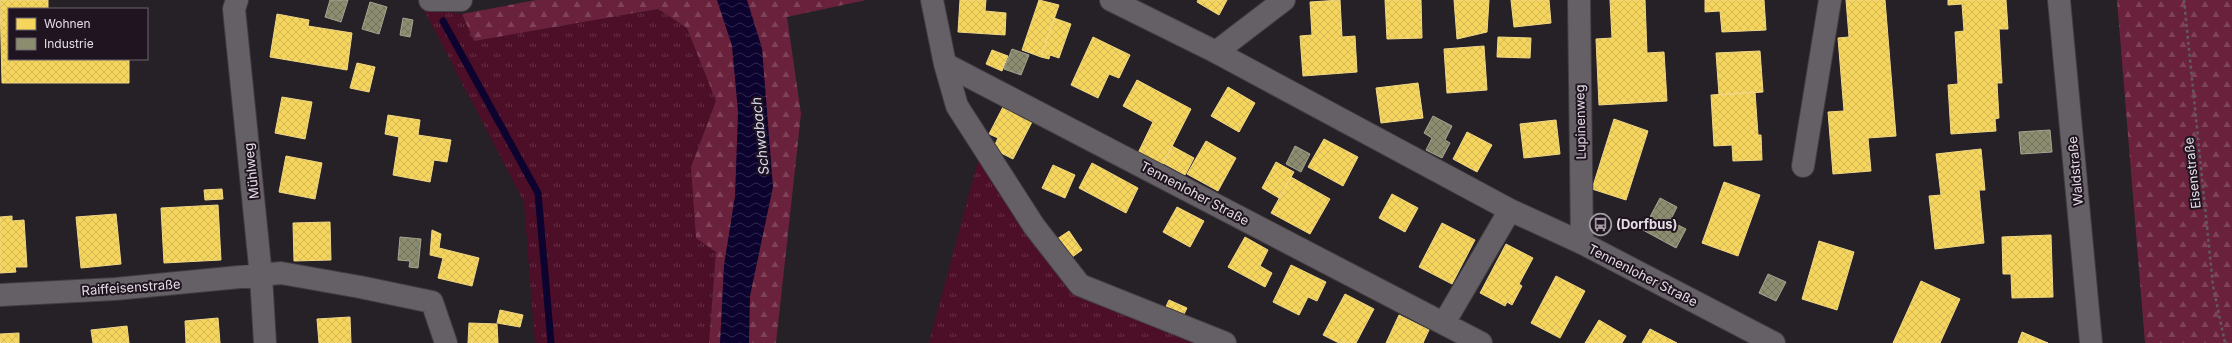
<svg xmlns="http://www.w3.org/2000/svg" width="2232" height="343" font-family="Inter,sans-serif">
<style>
.grass{fill:url(#grass-tufts)}
.forest{fill:url(#forest-firs)}
.water{fill:url(#water-waves)}
.homes{fill:url(#homes-cross-hatch);stroke:#f1d785}
.industry{fill:url(#industry-cross-hatch);stroke:#a6a492}
.lines{fill:none;stroke-linecap:round;stroke-linejoin:round}
.stream{stroke:#0d032f;stroke-width:7}
.minor-casing{stroke:#423d42;stroke-width:24}
.path{stroke:#5f5b60;stroke-width:2.5;stroke-dasharray:3 3;stroke-linecap:butt}
.minor{stroke:#646065;stroke-width:22}
.labels{text-anchor:middle;stroke-width:4;stroke-linejoin:round;paint-order:stroke}
.street-label{font-size:13px;fill:#e4dde5;stroke:#1f1420}
.poi-label{font-size:13px;font-weight:bold;fill:#e4dde5;stroke:#1f1420;text-anchor:start}
.water-label{font-size:14px;font-style:italic;fill:#d7d7ed;stroke:#1f1420}
</style>
<defs>
<pattern id="grass-tufts" width="24" height="20" patternUnits="userSpaceOnUse"><rect width="24" height="20" fill="#4d0e28"/><path d="M3 7l-1-3M5 7V3M7 7l1-3M15 17l-1-3M17 17v-4M19 17l1-3" fill="none" stroke="#663147"/></pattern>
<pattern id="forest-firs" width="22" height="20" patternUnits="userSpaceOnUse"><rect width="22" height="20" fill="#6a223c"/><path d="M5 1l3.5 6h-7zM16 11l3.5 6h-7z" fill="#7f4258"/></pattern>
<pattern id="water-waves" width="16" height="10" patternUnits="userSpaceOnUse"><rect width="16" height="10" fill="#0d032f"/><path d="M0 5q4-4 8 0t8 0" fill="none" stroke="#30274d"/></pattern>
<pattern id="homes-cross-hatch" width="8" height="8" patternUnits="userSpaceOnUse"><rect width="8" height="8" fill="#f6d55c"/><path d="M0 0l8 8M0 8l8-8" fill="none" stroke="#d2b857"/></pattern>
<pattern id="industry-cross-hatch" width="8" height="8" patternUnits="userSpaceOnUse"><rect width="8" height="8" fill="#8c8c6e"/><path d="M0 0l8 8M0 8l8-8" fill="none" stroke="#737260"/></pattern>
</defs>
<rect width="100%" height="100%" fill="#262126"/>
<path class="grass" d="M423,8L462,14L474,40L658,9L687,28L716,101L691,167L716,252L709,343H535L524,202Z
M978,161L1077,292L1203,343H929Z"/>
<path class="forest" d="M536,0H866L787,17L801,114L776,343H709L716,252L696,238L691,167L716,101L687,28L658,9L474,41L462,14Z
M2117,0H2232V343H2145Z"/>
<path class="water" d="M717,0H747L762,48L773,187L750,296L749,343H720L724,265L735,196L738,112L732,46Z"/>
<path class="homes" d="M0,0H48V9H9V59H129V83H2Z
M960,0H986L985,11L1006,13L1005,35L958,32Z
M1039,0L1059,5L1041,57L1022,50Z
M1198,0H1227L1219,15L1197,2Z
M1340,0L1342,37L1355,36L1357,72L1303,76L1300,36L1312,35L1310,2Z
M1385,0H1421L1422,38L1387,39Z
M1454,0H1489L1487,32L1457,39Z
M1511,0H1549L1551,23L1514,27Z
M1610,0H1645L1647,53L1664,52L1667,101L1599,105L1596,39L1612,38Z
M1764,0L1766,30L1722,32L1720,11L1705,12V0Z
M1846,0H1885L1896,136L1868,138L1871,171L1833,174L1828,112L1844,111L1838,38L1849,37Z
M1948,0H2006L2008,29H1999L2002,83H1997L1999,118L1995,119L1996,131L1951,134L1948,85L1958,84L1955,32L1964,31L1962,4L1948,5Z
M277,14L309,20L308,26L352,33L347,70L270,57Z
M1054,18L1071,24L1059,58L1050,55L1049,59L1041,57Z
M1093,37L1130,55L1119,78L1109,74L1098,98L1071,85Z
M1498,37L1531,38L1530,58L1497,57Z
M1484,46L1487,90L1447,93L1444,49Z
M992,50L1008,56L1002,71L986,64Z
M1760,51L1763,92L1719,95L1716,53Z
M357,63L375,67L369,92L350,88Z
M1137,80L1191,109L1162,166L1138,153L1153,122L1123,106Z
M1418,83L1423,118L1381,123L1376,88Z
M1228,87L1255,103L1239,132L1211,116Z
M1755,92L1758,135H1761L1762,160L1733,161L1732,145L1714,146L1711,95Z
M282,97L312,102L305,139L275,133Z
M1004,105L1033,120L1013,159L993,149L998,138L989,134Z
M388,115L420,120L418,135L451,140L447,162L434,160L430,182L393,175L399,137L385,134Z
M1614,119L1648,131L1626,200L1592,189Z
M1556,120L1560,154L1524,158L1520,124Z
M1467,132L1492,145L1477,172L1453,159Z
M1324,139L1358,157L1343,186L1308,167Z
M1206,141L1236,158L1218,191L1187,174Z
M1172,146L1194,158L1185,175L1163,163Z
M1981,149L1985,190H1979L1984,243L1935,249L1929,196L1941,195L1936,154Z
M286,156L322,163L315,199L279,192Z
M1276,162L1294,172L1279,198L1262,188Z
M1092,163L1138,188L1126,213L1079,188Z
M1053,165L1075,175L1065,198L1042,188Z
M1291,177L1330,199L1310,234L1271,213Z
M1724,182L1760,195L1738,256L1702,243Z
M222,189L223,199L205,200L204,190Z
M1392,194L1418,208L1405,232L1379,218Z
M218,205L221,260L164,263L161,208Z
M1177,207L1204,221L1190,247L1163,232Z
M116,214L121,264L81,268L76,217Z
M12,216V221L24,220L27,267H15L16,272L0,273V217Z
M330,222L331,260L294,261L293,223Z
M1442,223L1475,240L1452,284L1419,267Z
M432,230L441,234L439,248L479,258L472,286L438,278L443,258L430,255Z
M1069,231L1082,250L1068,260L1054,241Z
M2051,235L2053,297L2012,298L2011,274H2003L2002,237Z
M1245,237L1268,250L1260,266L1272,273L1265,287L1228,267Z
M1819,241L1854,252L1837,310L1802,299Z
M1506,244L1533,258L1519,284L1522,286L1512,305L1507,302L1505,306L1480,293Z
M1291,265L1326,282L1317,301L1308,297L1299,315L1273,302Z
M1556,276L1585,291L1560,338L1531,323Z
M1921,281L1960,299L1940,343H1893Z
M1345,294L1374,309L1356,343H1339L1323,335Z
M1169,300L1187,308L1182,318L1164,311Z
M500,310L523,315L520,327L497,323Z
M1399,315L1429,330L1423,343H1386Z
M350,317L351,343H319L317,319Z
M218,318L220,343H186L185,321Z
M1599,320L1626,336L1622,343H1585Z
M469,323L497,324L498,343H468Z
M127,326L129,343H93L91,330Z
M1650,329L1677,343H1642Z
M2022,332L2048,343H2018Z
M19,333V343H0V334Z"/>
<path class="industry" d="M330,0H348L341,22L325,17Z
M370,2L387,7L379,34L362,29Z
M403,18L413,20L410,37L400,35Z
M1012,49L1029,55L1021,75L1004,69Z
M1433,116L1452,126L1445,140L1450,143L1442,158L1426,150L1432,138L1424,133Z
M2050,130L2052,152L2021,154L2019,132Z
M1295,146L1310,154L1301,172L1286,164Z
M1660,198L1677,207L1670,221L1686,229L1676,248L1643,230Z
M400,237L421,239L418,268L409,267L410,261L398,260Z
M1768,274L1786,282L1776,301L1759,293Z"/>
<g class="lines">
<path class="stream" d="M443,21L538,193L551,343"/>
<defs>
<path id="minor" d="M237,0L234,9L261,276L265,343
M430,0H461
M932,0L945,64L1481,343
M1111,0L1216,52L1510,210L1582,243L1774,343
M1579,0L1582,243
M2059,0L2091,343
M1216,52L1284,0
M945,64L957,106L1034,226L1080,285L1225,343
M1803,166L1830,0
M0,295L115,289L281,273L360,287L432,302L446,343
M1444,323L1510,210"/>
</defs>
<use href="#minor" class="minor-casing"/>
<path class="path" d="M2184,0L2213,286L2225,343"/>
<use href="#minor" class="minor"/>
</g>
<defs>
<symbol id="bus-ring" viewBox="-11 -11 22 22"><circle r="9.5" fill="#1f1420" stroke="#a29ba2" stroke-width="1.5"/><path d="M-5-6H5V4H4V6H2V4H-2V6H-4V4H-5ZM-3.5-4V0h7V-4ZM-3.5 1.2v1.5H-2V1.2ZM2 1.2v1.5H3.5V1.2Z" fill="#a29ba2"/></symbol>
</defs>
<g fill-rule="evenodd">
<use href="#bus-ring" x="1588" y="212" width="25" height="25"/>
</g>
<g class="labels">
<g class="street-label">
<text transform="translate(1580 122) rotate(-91)" y="5">Lupinenweg</text>
<text transform="translate(251 171) rotate(-96)" y="5">Mühlweg</text>
<text transform="translate(2075 171) rotate(-95)" y="5">Waldstraße</text>
<text transform="translate(2192 173) rotate(-96)" y="5">Eisenstraße</text>
<text transform="translate(1195 193) rotate(28)" y="5">Tennenloher Straße</text>
<text transform="translate(1643 275) rotate(27)" y="5">Tennenloher Straße</text>
<text transform="translate(131 287) rotate(-4)" y="5">Raiffeisenstraße</text>
</g>
<g class="poi-label">
<text x="1616" y="229">(Dorfbus)</text>
</g>
<g class="water-label">
<text transform="translate(760 136) rotate(-96)" y="5">Schwabach</text>
</g>
</g>
<rect x="8" y="8" width="140" height="52" fill="#1f1420" stroke="#6e646f"/>
<rect x="16" y="18" width="20" height="12" fill="#f6d55c" stroke="#6e646f"/>
<text x="44" y="28" font-size="12" fill="#e4dde5">Wohnen</text>
<rect x="16" y="38" width="20" height="12" fill="#8c8c6e" stroke="#6e646f"/>
<text x="44" y="48" font-size="12" fill="#e4dde5">Industrie</text>
</svg>
